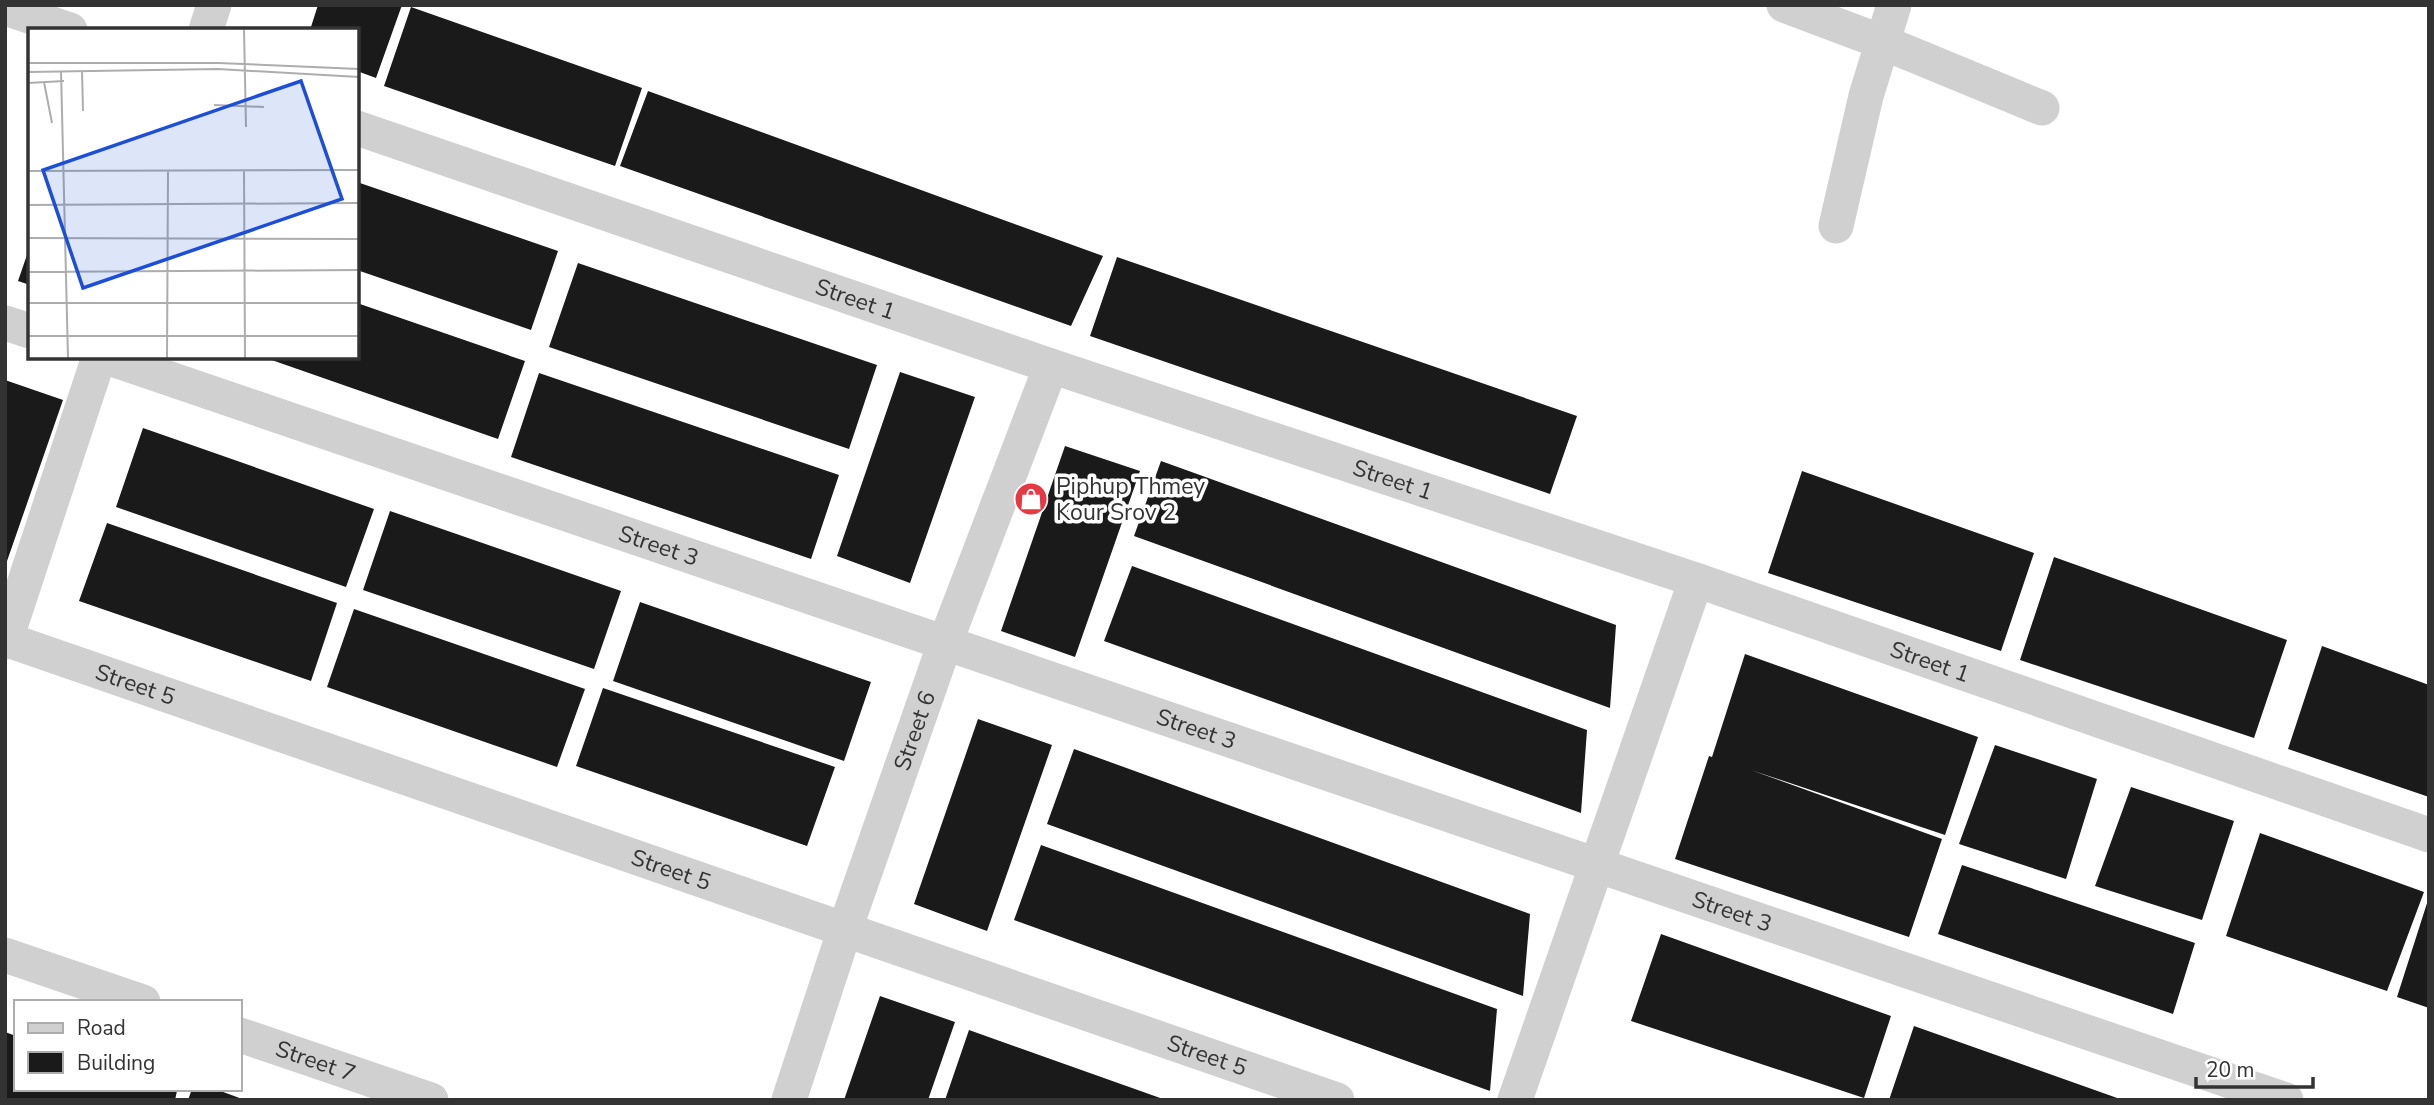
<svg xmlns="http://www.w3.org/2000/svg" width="2434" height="1105" font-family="'Nunito Sans',sans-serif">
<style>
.building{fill:#1a1a1a}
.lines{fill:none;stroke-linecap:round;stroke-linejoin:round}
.street{stroke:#d0d0d0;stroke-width:35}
.labels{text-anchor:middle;stroke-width:7;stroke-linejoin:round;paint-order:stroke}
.street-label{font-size:23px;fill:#333;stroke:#fff}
.poi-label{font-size:23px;fill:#333;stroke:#fff;text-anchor:start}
.inset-road{fill:none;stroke:#adadad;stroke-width:2}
.view{fill:#1d4ed8;fill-opacity:0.15;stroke:#1d4ed8;stroke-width:3.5}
.inset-edge{fill:none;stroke:#333;stroke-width:3.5}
</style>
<rect width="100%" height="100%" fill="#fff"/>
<path class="building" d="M318,5H402L376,78L357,71V30H310Z
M411,7L642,88L615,166L384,86Z
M648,91L1103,256L1071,326L620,166Z
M357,182L558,251L531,330L357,270Z
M29,249H30V285L18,281Z
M1117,257L1577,416L1550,494L1090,336Z
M578,263L877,365L849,449L549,347Z
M357,303L525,361L498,439L263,357H357Z
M900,372L975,397L910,583L837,556Z
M539,373L839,475L811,559L511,457Z
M5,380L63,400L6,564H5Z
M143,428L374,509L346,587L116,507Z
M1065,446L1140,471L1075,657L1001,631Z
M1161,461L1616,625L1610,708L1134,536Z
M1802,471L2034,553L2001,651L1768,573Z
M390,511L621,591L594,669L363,590Z
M107,523L337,603L311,681L79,601Z
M2054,557L2287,640L2254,738L2020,660Z
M1132,566L1587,730L1581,813L1104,641Z
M640,602L871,682L844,761L613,681Z
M354,609L585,689L557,767L327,687Z
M2322,646L2429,685V797L2288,749Z
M1745,654L1978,737L1945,835L1751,770L1942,839L1909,937L1675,859L1709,756L1712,757Z
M603,688L835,767L807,846L576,766Z
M978,719L1052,745L987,931L914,904Z
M1995,745L2097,779L2066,879L1959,844Z
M1074,749L1530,914L1523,996L1047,824Z
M2131,787L2234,821L2202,920L2095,886Z
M2260,833L2424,892L2387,991L2226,936Z
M1041,845L1497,1009L1490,1091L1014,920Z
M1962,865L2195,943L2173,1014L1938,934Z
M2428,900H2429V1008L2397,997Z
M1661,934L1891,1016L1864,1098L1631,1021Z
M880,996L955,1022L928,1100H844Z
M1914,1026L2120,1099V1100H1889Z
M969,1030L1163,1099V1100H945Z
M5,1032L16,1036V1089H171L177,1091L175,1100H5Z
M192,1089H215L245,1100H188Z"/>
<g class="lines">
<g class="street">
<path d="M1784,5L1882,42L2042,108"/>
<path d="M5,8L70,30"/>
<path d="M206,30L214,5"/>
<path id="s1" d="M357,128L1051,366L1696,580L2429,835"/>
<path d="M1836,226L1866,96L1894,5"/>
<path d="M5,323L30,331"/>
<path id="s2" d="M106,357L2286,1100"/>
<path id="s3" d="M5,639L1337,1100"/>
<path d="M5,642L99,357"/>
<path d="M5,955L143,1002"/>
<path id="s4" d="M240,1035L431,1100"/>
<path id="s5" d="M789,1100L845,929L945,643L1051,366"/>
<path d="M1515,1100L1696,580"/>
</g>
</g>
<defs>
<symbol id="shop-disc" viewBox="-11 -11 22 22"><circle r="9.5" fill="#e63946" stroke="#fff"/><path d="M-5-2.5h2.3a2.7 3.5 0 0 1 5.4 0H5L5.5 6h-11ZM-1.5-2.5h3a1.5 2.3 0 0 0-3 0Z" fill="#fff"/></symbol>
</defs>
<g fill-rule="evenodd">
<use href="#shop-disc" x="1012" y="480" width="38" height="38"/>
</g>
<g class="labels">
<g class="street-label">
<text dy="8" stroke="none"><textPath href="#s1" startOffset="527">Street 1</textPath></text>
<text dy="8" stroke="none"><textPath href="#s1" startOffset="1094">Street 1</textPath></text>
<text dy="8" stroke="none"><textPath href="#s2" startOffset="584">Street 3</textPath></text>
<text dy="8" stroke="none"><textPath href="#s1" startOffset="1661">Street 1</textPath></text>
<text dy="8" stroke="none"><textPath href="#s3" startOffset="138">Street 5</textPath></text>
<text dy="8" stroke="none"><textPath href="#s2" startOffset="1152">Street 3</textPath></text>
<text dy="8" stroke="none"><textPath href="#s5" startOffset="390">Street 6</textPath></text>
<text dy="8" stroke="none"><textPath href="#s3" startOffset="705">Street 5</textPath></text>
<text dy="8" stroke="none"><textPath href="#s2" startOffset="1718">Street 3</textPath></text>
<text dy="8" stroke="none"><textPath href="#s3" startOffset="1272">Street 5</textPath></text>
<text dy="8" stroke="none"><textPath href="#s4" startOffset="80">Street 7</textPath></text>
</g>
<g class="poi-label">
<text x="1056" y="494">Piphup Thmey<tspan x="1056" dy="26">Kour Srov 2</tspan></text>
</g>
</g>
<g transform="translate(28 28)">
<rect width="331" height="331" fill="#fff"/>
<path class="inset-road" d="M216,1L218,99M0,35H190L331,41M33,43L40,330M54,43L55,83M0,44L190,41L331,49M16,54L24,95M0,55L36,53M186,77L236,79M216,142L217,330M0,143L331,142M0,177L331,175M0,210L331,211M0,244L331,242M0,275H331M0,308H331M139,330L140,143"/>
<path class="view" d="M273,53L314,171L55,260L15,142Z"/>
<rect width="331" height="331" class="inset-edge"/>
</g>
<rect width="2434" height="1105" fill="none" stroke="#333333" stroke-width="14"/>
<rect x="14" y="1000" width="228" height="91" fill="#ffffff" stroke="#adadad" stroke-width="2"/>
<rect x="28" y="1023" width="35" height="10" fill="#d0d0d0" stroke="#adadad" stroke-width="2"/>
<text x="77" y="1035" font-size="21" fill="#333333">Road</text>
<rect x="28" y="1052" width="35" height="21" fill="#1a1a1a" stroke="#adadad" stroke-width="2"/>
<text x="77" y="1070" font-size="21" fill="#333333">Building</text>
<path d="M2196 1077v10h117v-10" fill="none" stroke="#333333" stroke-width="3.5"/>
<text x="2206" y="1077" font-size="21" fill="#333333" stroke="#ffffff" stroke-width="5" paint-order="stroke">20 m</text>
</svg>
